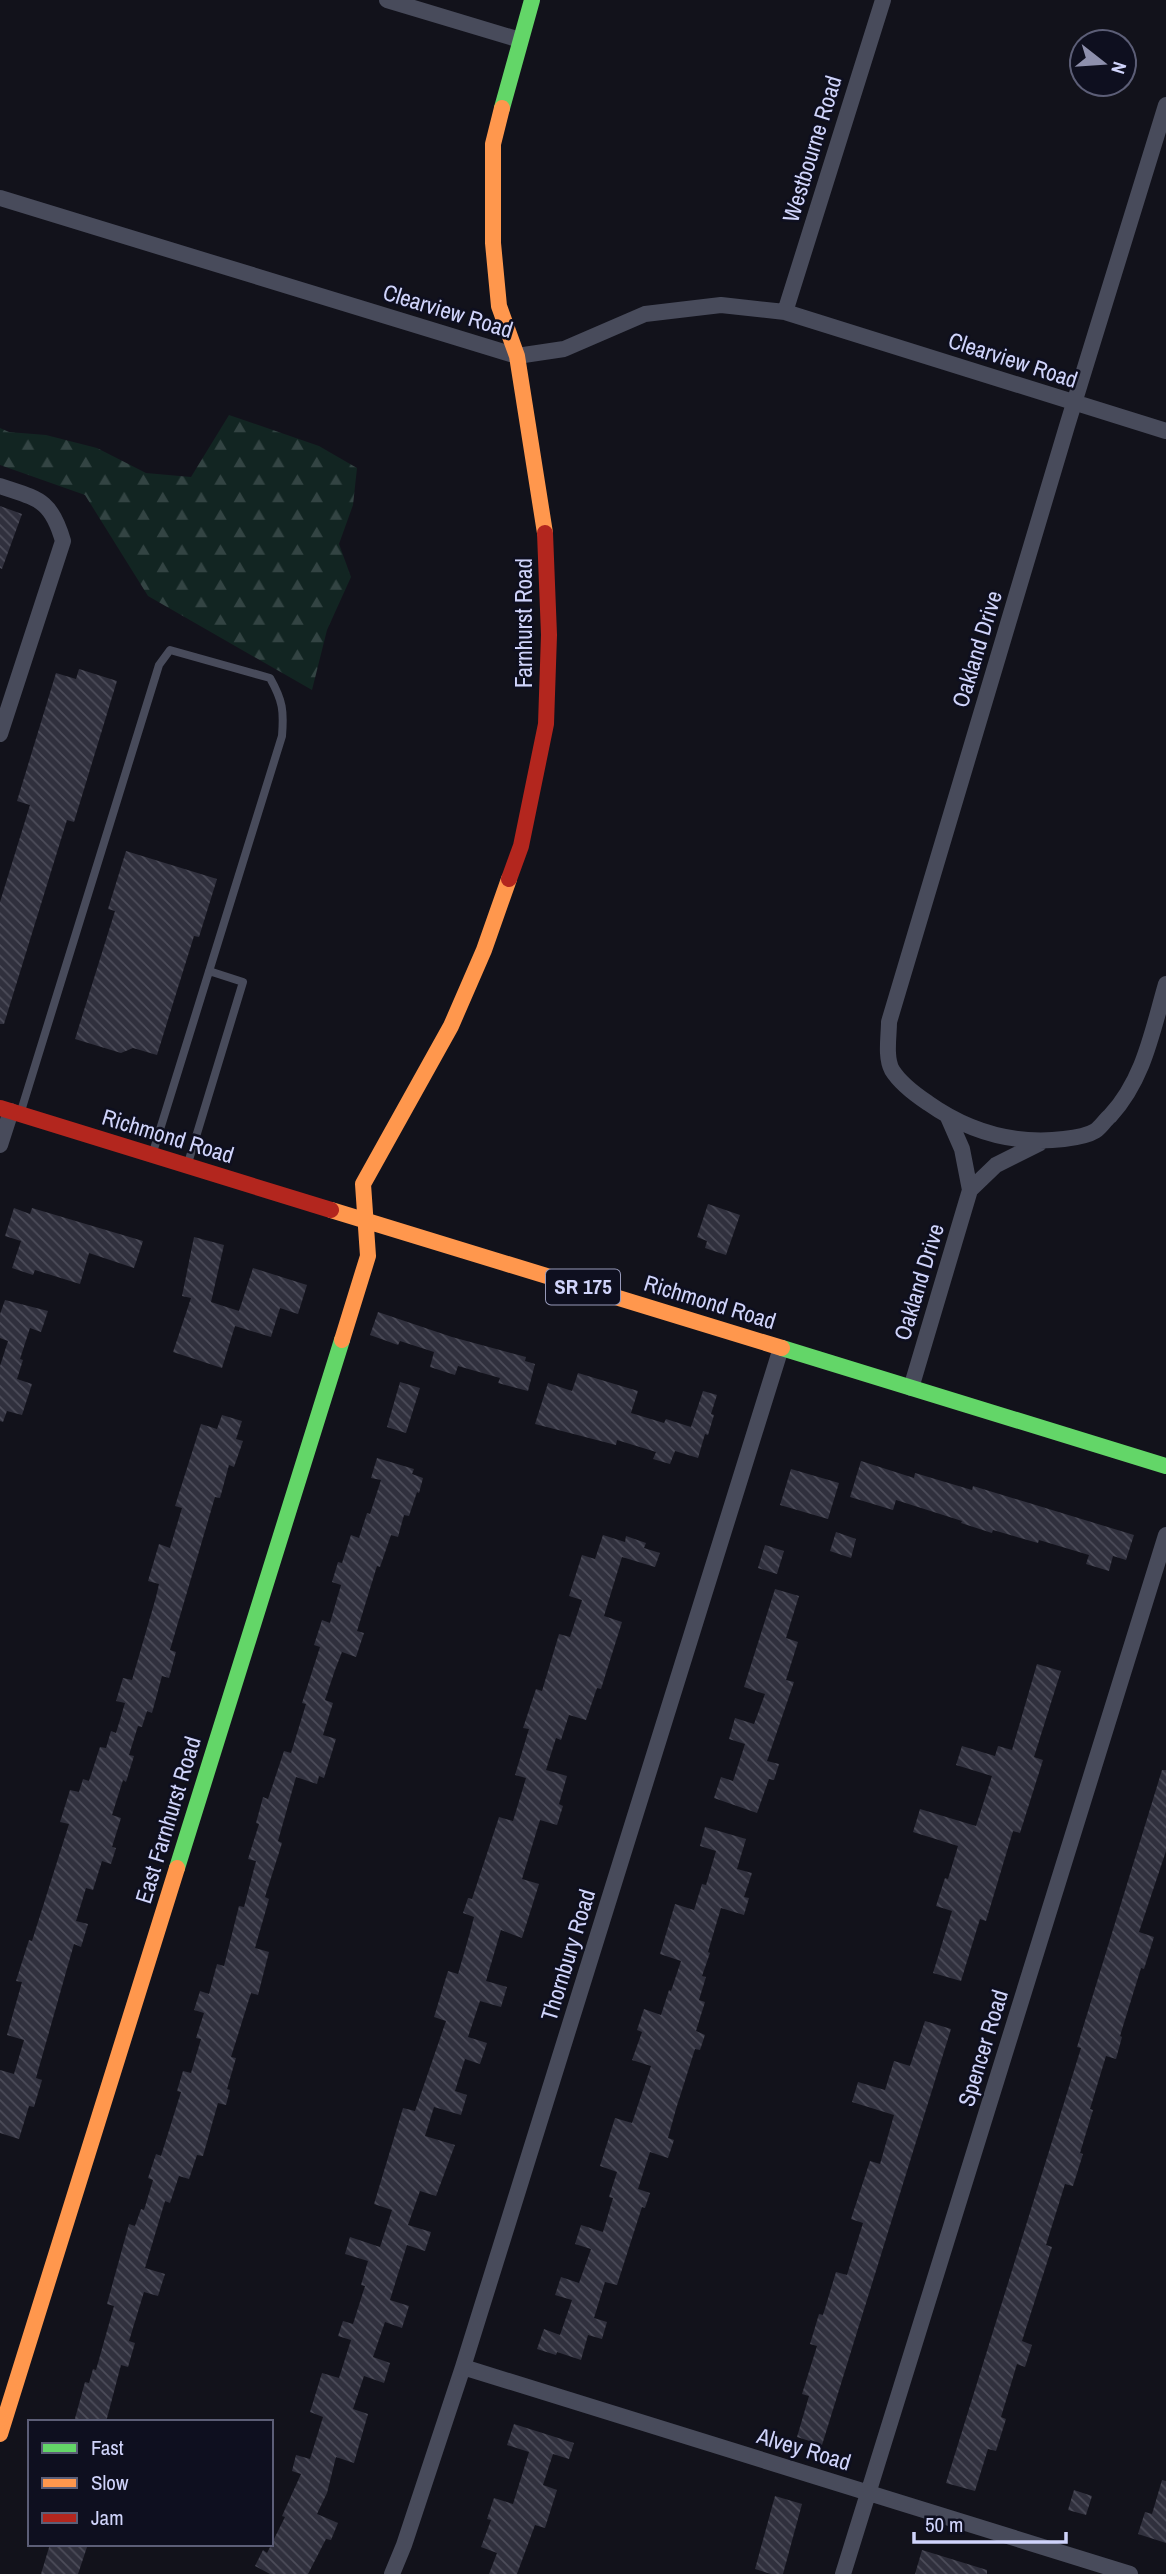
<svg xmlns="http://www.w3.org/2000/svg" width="1166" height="2574" font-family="'Archivo Narrow',sans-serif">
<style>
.forest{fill:url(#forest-firs)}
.building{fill:url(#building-back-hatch)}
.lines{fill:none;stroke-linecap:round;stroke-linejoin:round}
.lane{stroke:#484b5b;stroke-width:8}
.street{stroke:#484b5b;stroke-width:16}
.fast{stroke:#63d668;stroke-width:16}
.slow{stroke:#ff974d;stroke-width:16}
.jam{stroke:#b3261e;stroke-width:16}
.labels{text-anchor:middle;stroke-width:5;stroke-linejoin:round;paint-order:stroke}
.shield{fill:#0e0f1f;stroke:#9699b9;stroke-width:2}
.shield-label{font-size:21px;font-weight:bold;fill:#d0d4fb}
.street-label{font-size:23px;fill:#d0d4fb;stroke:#0e0f1f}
</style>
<defs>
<pattern id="forest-firs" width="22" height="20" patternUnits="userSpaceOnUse" patternTransform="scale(1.75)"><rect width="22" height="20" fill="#122522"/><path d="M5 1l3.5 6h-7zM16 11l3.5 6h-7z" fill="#334443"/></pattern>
<pattern id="building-back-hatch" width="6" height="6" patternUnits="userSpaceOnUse" patternTransform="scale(1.75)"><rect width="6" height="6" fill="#30303d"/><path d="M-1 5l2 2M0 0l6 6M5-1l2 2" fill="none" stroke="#4d4d5a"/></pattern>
</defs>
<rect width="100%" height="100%" fill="#12121b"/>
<path class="forest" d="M229,415L319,446L357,468L353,505L339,544L351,577L327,630L312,690L148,596L85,495L0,465V428L9,432L46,435L97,448L146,473L191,477Z"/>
<path class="building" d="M0,506L22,514L2,569L0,568Z
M79,669L117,681L74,822L67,820L4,1024H0V902L30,805L17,801L56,673L76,679Z
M126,851L217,879L199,937L194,936L157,1055L133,1048L121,1053L75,1039L115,911L108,909Z
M708,1204L740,1215L726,1255L705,1248L707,1241L697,1237Z
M14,1208L30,1214L32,1208L143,1241L134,1268L89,1253L80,1284L35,1270L33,1275L12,1268L21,1241L5,1236Z
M194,1237L224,1245L211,1302L239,1311L253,1268L307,1285L298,1314L280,1308L271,1337L235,1326L222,1368L173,1352L191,1298L182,1296Z
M5,1300L48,1311L41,1332L30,1328L20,1359L23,1360L17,1379L32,1384L22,1415L7,1411L3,1422L0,1421V1366L8,1341L0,1338V1314Z
M378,1312L452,1337L526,1357L525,1361L535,1364L528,1391L498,1383L500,1378L458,1366L455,1375L430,1367L434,1352L400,1341L398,1345L370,1335Z
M578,1373L638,1391L631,1413L664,1423L666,1419L691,1427L703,1391L717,1395L711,1414L714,1415L708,1435L705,1434L698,1458L675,1451L670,1464L653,1459L656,1452L617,1440L616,1445L535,1424L548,1383L572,1391Z
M400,1382L420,1388L406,1433L387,1427Z
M222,1415L242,1421L236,1439L243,1441L234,1467L229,1465L220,1498L215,1497L170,1650L176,1652L169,1678L162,1676L152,1713L147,1711L142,1727L138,1726L129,1755L134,1756L126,1782L123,1780L112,1815L121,1818L112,1847L116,1848L111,1864L102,1861L93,1890L86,1888L76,1921L88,1924L81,1947L74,1944L36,2078L42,2080L34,2107L29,2106L19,2139L0,2133V2070L14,2074L24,2040L7,2035L22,1982L16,1981L29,1940L32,1941L69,1824L60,1822L70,1790L79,1792L83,1779L89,1781L100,1747L106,1748L111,1731L116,1733L125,1703L116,1701L123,1678L132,1680L156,1597L159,1584L148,1581L159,1544L170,1548L182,1508L175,1506L201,1424L217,1429Z
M377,1458L414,1469L412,1474L423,1478L419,1493L417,1492L409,1516L404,1515L398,1537L391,1535L380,1567L377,1566L357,1631L364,1633L356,1657L342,1652L335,1670L325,1700L333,1703L323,1735L336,1739L324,1778L319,1776L317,1784L296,1777L278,1841L282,1843L265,1897L269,1899L255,1948L269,1952L258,1995L251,1993L231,2057L236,2058L227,2089L230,2090L226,2105L218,2103L203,2156L197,2155L189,2179L179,2176L170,2203L165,2201L145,2268L165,2274L158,2296L144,2292L129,2341L135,2343L128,2367L121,2365L106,2422H74L85,2382L89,2383L93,2369L96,2370L114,2306L107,2304L129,2224L135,2226L141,2209L144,2210L153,2180L148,2178L156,2154L161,2156L181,2092L177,2091L183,2071L191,2073L201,2039L196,2038L204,2013L194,2010L200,1991L209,1994L217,1964L224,1966L239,1906L244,1907L256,1861L248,1859L259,1824L256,1823L263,1797L268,1799L284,1751L291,1753L306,1704L302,1703L320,1647L314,1645L322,1620L330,1623L341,1585L332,1582L338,1562L342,1563L351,1535L359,1538L367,1513L370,1514L381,1480L371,1478Z
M861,1461L914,1478L915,1473L972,1490L973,1486L1134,1535L1126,1560L1113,1556L1109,1571L1086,1564L1089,1555L1039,1540L1038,1543L993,1530L992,1533L961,1523L962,1521L896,1500L893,1510L850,1497Z
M791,1469L839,1483L828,1519L780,1505Z
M836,1532L856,1539L851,1558L830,1551Z
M603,1535L625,1542L626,1536L646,1543L644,1548L660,1553L655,1567L622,1557L604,1616L622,1622L601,1689L597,1688L586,1720L569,1715L561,1740L556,1738L546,1770L567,1776L559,1804L563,1806L557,1825L540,1820L522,1879L539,1884L522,1938L501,1930L486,1981L507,1987L501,2007L480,2001L468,2037L487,2043L480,2064L465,2059L455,2091L467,2095L461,2115L434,2107L425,2136L455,2145L436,2196L420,2191L408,2225L431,2232L425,2251L407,2245L390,2300L409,2306L402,2328L385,2322L373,2357L390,2363L384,2383L364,2376L353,2409L368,2414L354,2463L336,2457L327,2493L317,2514L338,2523L331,2540L326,2539L308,2574H270L255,2566L263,2550L267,2553L285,2517L282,2516L301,2474L292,2471L296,2455L310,2459L323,2417L310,2412L322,2373L339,2378L351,2340L338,2336L343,2321L353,2324L365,2286L361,2285L368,2261L345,2254L350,2237L380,2247L392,2210L374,2204L403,2108L415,2111L446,2021L434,2017L448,1971L458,1974L469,1936L474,1917L463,1913L468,1898L472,1899L499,1817L513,1821L526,1778L515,1775L529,1729L523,1728L536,1689L542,1691L559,1634L570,1637L582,1600L569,1596L582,1555L595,1559Z
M765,1545L784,1551L777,1574L758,1568Z
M775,1589L799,1596L786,1638L798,1642L786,1680L794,1682L767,1761L779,1764L774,1780L769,1779L757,1813L714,1798L721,1777L733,1781L745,1744L729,1739L735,1718L754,1724L765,1694L744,1687Z
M1037,1664L1061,1671L1034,1757L1043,1760L1020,1833L1013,1831L986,1921L980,1919L961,1981L933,1973L952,1911L936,1906L945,1878L948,1879L958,1846L913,1832L920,1809L976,1826L992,1776L956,1765L962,1746L995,1756L998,1746L1012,1750Z
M1162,1770H1166V1851L1139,1932L1154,1937L1144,1969L1141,1968L1120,2036L1122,2037L1116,2059L1106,2056L1090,2109L1093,2110L1080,2153L1083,2154L1073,2186L1065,2184L1046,2245L1052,2247L1022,2341L1032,2345L1025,2367L1017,2364L1001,2417L1006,2419L996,2451L988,2449L975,2491L946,2483L1081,2048L1077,2047Z
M705,1827L746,1839L737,1869L752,1873L744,1897L749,1898L744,1915L721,1908L708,1952L710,1953L702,1976L706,1977L699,2000L705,2002L696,2031L705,2035L700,2050L695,2049L676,2109L668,2138L674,2140L668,2158L650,2152L638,2189L650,2193L645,2208L642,2207L617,2285L605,2282L594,2318L607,2322L602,2339L588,2335L581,2360L557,2352L556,2355L537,2349L544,2329L560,2335L572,2300L555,2295L561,2277L579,2283L591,2249L575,2244L581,2225L603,2232L613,2198L609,2197L617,2172L600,2166L615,2118L632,2123L651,2066L632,2060L642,2032L637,2030L644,2009L661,2015L669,1990L671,1991L681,1961L660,1954L675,1904L694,1910L702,1884L706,1885L716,1851L700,1846Z
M925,2021L951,2029L822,2445L797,2437L809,2396L802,2394L817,2346L810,2344L819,2314L823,2315L836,2272L847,2275L863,2223L851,2219L870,2161L880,2164L894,2115L852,2102L858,2082L885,2090L894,2061L910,2066Z
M514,2424L574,2443L569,2459L553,2454L543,2485L557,2490L545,2528L535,2525L517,2574H489L497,2553L481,2547L491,2520L487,2519L494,2498L513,2504L529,2452L507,2445Z
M1162,2480L1166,2481V2543L1138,2534L1145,2512L1152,2514Z
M1074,2490L1092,2496L1086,2515L1068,2510Z
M775,2496L802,2504L783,2574H771L755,2569Z
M50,2544H88L78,2574H41Z
M922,2550L987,2570V2574H915Z"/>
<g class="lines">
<path class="lane" d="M21,1111L159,665L170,650L270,678C283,701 284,711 282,736L153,1152
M188,1163L243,982L209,971"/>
<path class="street" d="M387,0L520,40
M1166,105L1067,426L889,1022C889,1036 885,1057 892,1070C900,1083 916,1095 928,1103C969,1132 1013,1145 1064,1139C1073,1138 1087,1136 1095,1131C1100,1128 1105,1120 1110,1116C1144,1079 1152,1032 1166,984
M0,198L517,356L564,349L645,314L721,305L785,312L1166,431
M785,312L883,0
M0,486C38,499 51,499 63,541L0,734
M0,1145L11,1111
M970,1190L996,1165L1040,1143
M911,1388L970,1190L962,1149L948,1117
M463,2367L1130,2574
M392,2574L404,2545L463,2367L781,1348
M843,2574L1166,1535"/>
<path class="fast" d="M502,108L532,0
M782,1348L1166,1466
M177,1868L342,1340"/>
<path class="slow" d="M502,108L493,144V243L499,306L517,356L545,533
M331,1210L782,1348
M342,1340L368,1256L363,1184L451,1026L484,950L509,879
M0,2434L177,1868"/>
<path class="jam" d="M509,879L521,846L546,724L549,635L545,533
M0,1108L331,1210"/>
</g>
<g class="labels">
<rect class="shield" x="546" y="1269.5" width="74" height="35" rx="5"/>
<g class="shield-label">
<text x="583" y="1294">SR 175</text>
</g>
<g class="street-label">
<text transform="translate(812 149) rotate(-73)" y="8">Westbourne Road</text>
<text transform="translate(448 311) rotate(17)" y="8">Clearview Road</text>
<text transform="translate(1013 360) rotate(18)" y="8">Clearview Road</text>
<text transform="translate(524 623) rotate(-90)" y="8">Farnhurst Road</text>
<text transform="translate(977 649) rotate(-73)" y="8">Oakland Drive</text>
<text transform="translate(168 1136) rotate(17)" y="8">Richmond Road</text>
<text transform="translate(919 1282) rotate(-73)" y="8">Oakland Drive</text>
<text transform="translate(710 1302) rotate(17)" y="8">Richmond Road</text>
<text transform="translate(168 1820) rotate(-73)" y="8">East Farnhurst Road</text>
<text transform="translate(568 1955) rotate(-73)" y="8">Thornbury Road</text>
<text transform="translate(983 2048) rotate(-73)" y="8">Spencer Road</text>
<text transform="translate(804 2449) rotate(17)" y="8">Alvey Road</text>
</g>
</g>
<rect x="28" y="2420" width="245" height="126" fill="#0e0f1f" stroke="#5c5e77" stroke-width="2"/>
<rect x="42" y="2443" width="35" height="10" fill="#63d668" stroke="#5c5e77" stroke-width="2"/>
<text x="91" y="2455" font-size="21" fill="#d0d4fb">Fast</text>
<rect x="42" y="2478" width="35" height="10" fill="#ff974d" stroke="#5c5e77" stroke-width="2"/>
<text x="91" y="2490" font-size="21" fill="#d0d4fb">Slow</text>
<rect x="42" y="2513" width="35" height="10" fill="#b3261e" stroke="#5c5e77" stroke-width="2"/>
<text x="91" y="2525" font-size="21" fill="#d0d4fb">Jam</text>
<g transform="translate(1103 63) rotate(107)"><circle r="33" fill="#0e0f1f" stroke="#5c5e77" stroke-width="2"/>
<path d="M0-5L12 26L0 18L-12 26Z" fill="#8e90ad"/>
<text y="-10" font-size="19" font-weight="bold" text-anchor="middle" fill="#d0d4fb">N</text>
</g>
<path d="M914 2532v10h152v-10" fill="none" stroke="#d0d4fb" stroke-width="3.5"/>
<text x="925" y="2532" font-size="21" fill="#d0d4fb" stroke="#0e0f1f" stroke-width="5" paint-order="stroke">50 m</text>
</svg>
